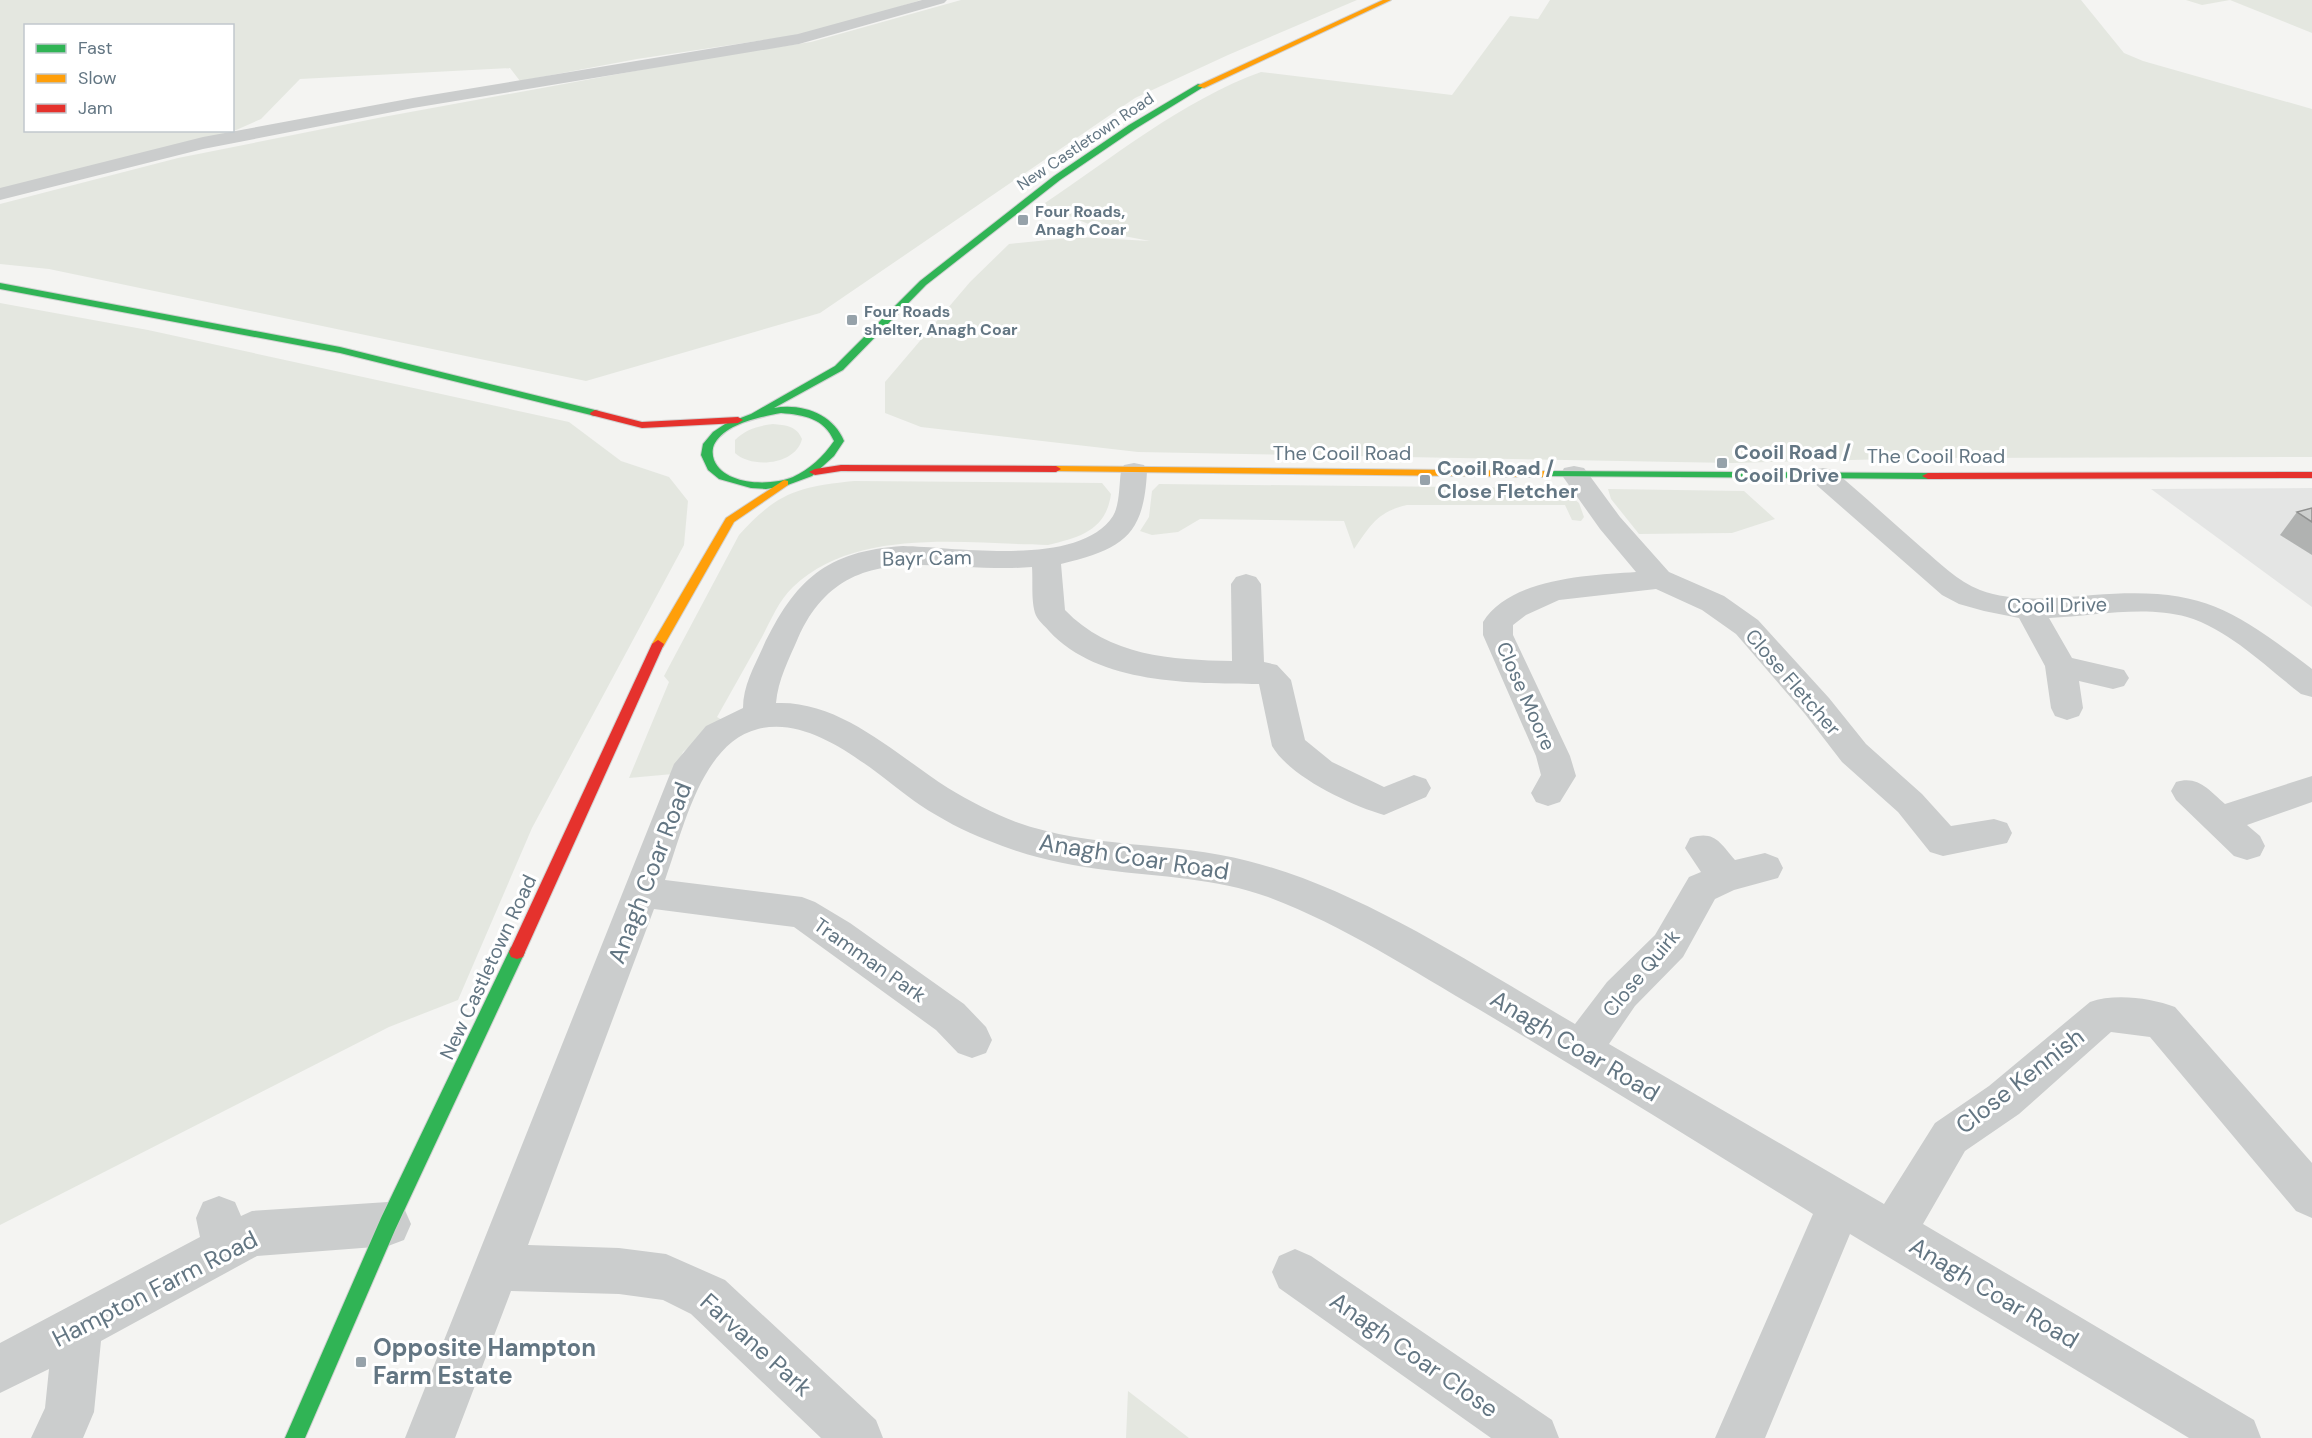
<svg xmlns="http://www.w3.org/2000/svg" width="2312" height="1438" font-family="'DM Sans',sans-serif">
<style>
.built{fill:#e4e5e4}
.green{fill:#e4e7e0;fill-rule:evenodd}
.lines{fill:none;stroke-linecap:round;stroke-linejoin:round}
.fast-casing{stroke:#d0d1d1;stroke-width:2}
.slow-casing{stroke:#d0d1d1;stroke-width:2}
.jam-casing{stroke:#d0d1d1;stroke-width:2}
.street{fill:#cbcdcd;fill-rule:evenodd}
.fast{fill:#30b455;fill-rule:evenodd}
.slow{fill:#ff9f0a;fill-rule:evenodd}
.jam{fill:#e5322d;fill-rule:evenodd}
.wall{fill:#b0b2b1}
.building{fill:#cdcfce;stroke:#909190;stroke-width:1.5}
.poi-dot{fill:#96a2aa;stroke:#fff;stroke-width:2}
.labels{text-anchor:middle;stroke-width:6;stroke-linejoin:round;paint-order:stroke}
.far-street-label{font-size:16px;fill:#637683;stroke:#fff}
.far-poi-label{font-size:16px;font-weight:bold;fill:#637683;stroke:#fff;text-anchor:start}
.poi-label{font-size:20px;font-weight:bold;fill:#637683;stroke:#fff;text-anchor:start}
.street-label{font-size:20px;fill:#637683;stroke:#fff}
.near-street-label{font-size:24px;fill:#637683;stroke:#fff}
.near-poi-label{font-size:24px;font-weight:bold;fill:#637683;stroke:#fff;text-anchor:start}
</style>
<rect width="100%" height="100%" fill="#f4f4f2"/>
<path class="built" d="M2312,488V607L2151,489Z"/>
<path class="green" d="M0,0H921L843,24L791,36L637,59L520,81L510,68L300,79L261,119L234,131L0,191ZM26,26H232V130H26Z
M961,0H1357L1228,55L1135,98L820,313L586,381L49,269L0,264V204L178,158L383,117L700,59L811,42Z
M1550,0H2081L2124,53L2143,61L2312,109V457L1934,458L1732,463L1138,452L921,427L885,413V382L970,282L1009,244L1078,237L1150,241L1113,234L1042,205C1111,159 1183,100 1261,72L1452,95L1510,16L1538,19Z
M2186,0H2312V33L2230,0L2202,5Z
M0,303L148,330L569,422L621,461L669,477L688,501L684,545L532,828L458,1000L389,1027L0,1225Z
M773,424C785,425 797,426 802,439C796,465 752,469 735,453V440C746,429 758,426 773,424Z
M854,481L1102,483L1111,494C1106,530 1081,537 1048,545C968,544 857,526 793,587C779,600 771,620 762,637C747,664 732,690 717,717L722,720L683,752L673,774L629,778L669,682L664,676L739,535C778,492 798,487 854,481Z
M1159,484L1560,488L1579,503L1584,517L1581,521L1572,520L1565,505H1407C1377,512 1371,525 1354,549L1344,521L1200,519L1178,532L1152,535L1140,531L1149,517L1152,491Z
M1608,489L1744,491L1775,519L1732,533L1639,534L1611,499Z
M1128,1390V1391L1189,1438H1126Z"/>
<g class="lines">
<defs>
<path id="fast" d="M1198,84L1205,86L1135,129L1060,180L926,285L843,370L774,408C802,403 833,414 844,441L834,456L812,476L785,486L766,489L751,488L719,479L708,470L701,455L703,444L713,432L725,424L751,414L835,366L920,281L1054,176L1129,125ZM781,413C804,415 824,418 834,441C823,457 810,469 793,477C771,486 725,486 714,460C712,454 712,448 715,443C727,423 761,417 781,413Z
M0,283L340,347L599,411L600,413L595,416L340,353L0,289Z
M1544,471L1928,473L1934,476L1928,479L1540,476V472Z
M517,945L523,947L525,952L395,1230L305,1438H285L381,1218L511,947Z"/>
<path id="slow" d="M1383,0H1391L1204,88L1197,86Z
M1056,466L1544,471L1550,474L1544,477L1052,471V467Z
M784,480L788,481V485L734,522L663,647H653L652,644L726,518Z"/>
<path id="jam" d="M595,410L642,422L738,417L743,420L738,423L642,428L591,415L590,413Z
M841,465L1056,466L1061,469L1056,472L841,471L815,475L809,472L815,469Z
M2312,472V478L1928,479L1922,476L1928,473Z
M658,640L664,644L525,952L523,957L517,959L511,957L509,952L652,644Z"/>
</defs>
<use href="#fast" class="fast-casing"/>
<use href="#slow" class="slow-casing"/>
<use href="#jam" class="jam-casing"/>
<path class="street" d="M922,0H947L944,3L799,44L413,108L203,149L0,200V188L203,137L413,98L798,34Z
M1134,463L1144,465L1147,471C1144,537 1122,549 1061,564L1065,610C1109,656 1171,660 1232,661L1231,584L1236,577L1246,574L1256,577L1261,584L1264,662L1277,665L1291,680L1305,740L1332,762L1384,787L1414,775L1426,779L1431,788L1426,797L1384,815C1350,805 1290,777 1272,746L1259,684C1191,683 1099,685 1049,631C1045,626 1037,620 1035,613C1031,600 1033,581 1032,567C942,575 845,532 798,638C789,659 778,680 776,703C841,700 896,755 948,788C969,801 993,813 1016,822C1091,849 1172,841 1248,861C1360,889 1475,966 1575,1024L1607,982L1655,935L1689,877L1701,872L1685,848L1690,838C1715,830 1720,843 1735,860L1765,853L1778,858L1783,868L1778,878L1734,890L1715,899L1683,957L1635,1006L1609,1044L1884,1204L1935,1123L1989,1086L2090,1002C2115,993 2151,998 2175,1007L2312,1163V1218L2296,1211L2150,1037L2111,1032L2019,1114L1965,1151L1923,1224L2254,1420L2261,1438H2189L1850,1234L1765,1438H1715L1813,1214C1702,1145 1592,1077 1480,1010C1411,970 1343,925 1268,897C1216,878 1160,877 1106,870C1065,865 1025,856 987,840C964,831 941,819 920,805C877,775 815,714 758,729C701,743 683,831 665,880L802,897L815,902L850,923L964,1004L986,1027L992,1040L986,1053L972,1058L958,1053L936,1030L794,927L654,909L528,1245L619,1248L666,1254L725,1280L876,1420L883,1438H821L691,1314L663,1300L619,1294L511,1291L455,1438H405L674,764L706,726L743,708C743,686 754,667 763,647C795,580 826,551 903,546C957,547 1079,568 1113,516C1120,504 1119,485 1121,471L1124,465Z
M1574,466L1584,468L1620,517L1669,572L1724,596L1758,620L1829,698L1866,744L1922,794L1951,826L1994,819L2007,823L2012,833L2007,843L1943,856L1930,852L1898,812L1842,762L1805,714L1736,634L1702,610L1656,589L1559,600L1526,615L1513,625V635L1570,756L1576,776L1560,802L1548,806L1536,802L1531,793L1541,775L1536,756L1483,635V622C1510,578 1590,575 1636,572L1600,529L1561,474L1564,468Z
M1823,468L1833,470C1863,495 1892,522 1922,548C1940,563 1957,581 1980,590C2015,603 2056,598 2093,595C2200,587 2229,606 2312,669V697L2301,694C2266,667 2230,630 2187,617C2144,605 2093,616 2049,618L2072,658L2124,670L2129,678L2124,686L2113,689L2079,681L2083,708L2079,716L2067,720L2055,716L2051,708L2045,666L2019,618L1984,611L1959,604L1942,595L1813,482L1809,476L1813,470Z
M2312,776V802L2247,825L2260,836L2265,846L2260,856L2247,860L2234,856L2176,800L2171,791L2176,782C2198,775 2209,790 2225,804Z
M219,1196L235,1202L241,1216L252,1211L388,1202L404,1208L411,1224L404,1240L388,1246L257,1256L101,1341L94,1412L83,1438H31L45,1408L49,1369L0,1393V1343L200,1237L196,1218L203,1202Z
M1295,1249L1311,1256L1552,1420L1559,1438H1491L1279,1288L1272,1272L1279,1256Z"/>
<use href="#fast" class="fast"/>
<use href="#slow" class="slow"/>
<use href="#jam" class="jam"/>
</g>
<path class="wall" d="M2312,508V555L2280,535L2297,512Z"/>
<path class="building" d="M2312,508V522L2297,512Z"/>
<g class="poi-dot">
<rect x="1017" y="214" width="12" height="12" rx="3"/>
<rect x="846" y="314" width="12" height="12" rx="3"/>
<rect x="1716" y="457" width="12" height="12" rx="3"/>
<rect x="1419" y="474" width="12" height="12" rx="3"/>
<rect x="355" y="1356" width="12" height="12" rx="3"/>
</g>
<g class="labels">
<g class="far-street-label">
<text transform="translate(1085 141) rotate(-34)" y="6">New Castletown Road</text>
</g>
<g class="far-poi-label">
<text x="1035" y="217">Four Roads,<tspan x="1035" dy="18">Anagh Coar</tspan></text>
<text x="864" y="317">Four Roads<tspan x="864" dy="18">shelter, Anagh Coar</tspan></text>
</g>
<g class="poi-label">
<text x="1734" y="459">Cooil Road /<tspan x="1734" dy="23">Cooil Drive</tspan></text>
<text x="1437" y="475">Cooil Road /<tspan x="1437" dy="23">Close Fletcher</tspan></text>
</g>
<g class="street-label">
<text x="1342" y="460">The Cooil Road</text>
<text x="1936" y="463">The Cooil Road</text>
<text transform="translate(927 558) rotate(-1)" y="7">Bayr Cam</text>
<text transform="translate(2057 605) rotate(-1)" y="7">Cooil Drive</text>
<text transform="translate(1793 682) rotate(49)" y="7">Close Fletcher</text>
<text transform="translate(1526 696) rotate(66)" y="7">Close Moore</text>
<text transform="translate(870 960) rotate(35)" y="7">Tramman Park</text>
<text transform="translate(488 967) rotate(-65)" y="7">New Castletown Road</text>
<text transform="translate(1641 973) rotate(-50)" y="7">Close Quirk</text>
</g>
<g class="near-street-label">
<text transform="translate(1134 857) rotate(9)" y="8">Anagh Coar Road</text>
<text transform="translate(650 873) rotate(-69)" y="8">Anagh Coar Road</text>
<text transform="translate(1575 1046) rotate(31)" y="8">Anagh Coar Road</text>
<text transform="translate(2020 1081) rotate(-38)" y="8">Close Kennish</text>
<text transform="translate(155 1289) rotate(-27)" y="8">Hampton Farm Road</text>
<text transform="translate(1994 1293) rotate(31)" y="8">Anagh Coar Road</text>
<text transform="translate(756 1345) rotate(42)" y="8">Farvane Park</text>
<text transform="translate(1414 1355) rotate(35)" y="8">Anagh Coar Close</text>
</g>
<g class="near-poi-label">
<text x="373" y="1356">Opposite Hampton<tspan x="373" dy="28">Farm Estate</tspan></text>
</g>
</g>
<rect x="24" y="24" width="210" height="108" fill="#ffffff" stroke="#c1c8cd" stroke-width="1.5"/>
<rect x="36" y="44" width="30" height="9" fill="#30b455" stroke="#c1c8cd" stroke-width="1.5"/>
<text x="78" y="54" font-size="18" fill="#637683">Fast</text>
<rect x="36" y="74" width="30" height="9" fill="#ff9f0a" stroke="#c1c8cd" stroke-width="1.5"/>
<text x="78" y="84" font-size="18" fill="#637683">Slow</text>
<rect x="36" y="104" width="30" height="9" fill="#e5322d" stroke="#c1c8cd" stroke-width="1.5"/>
<text x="78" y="114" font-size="18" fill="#637683">Jam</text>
</svg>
